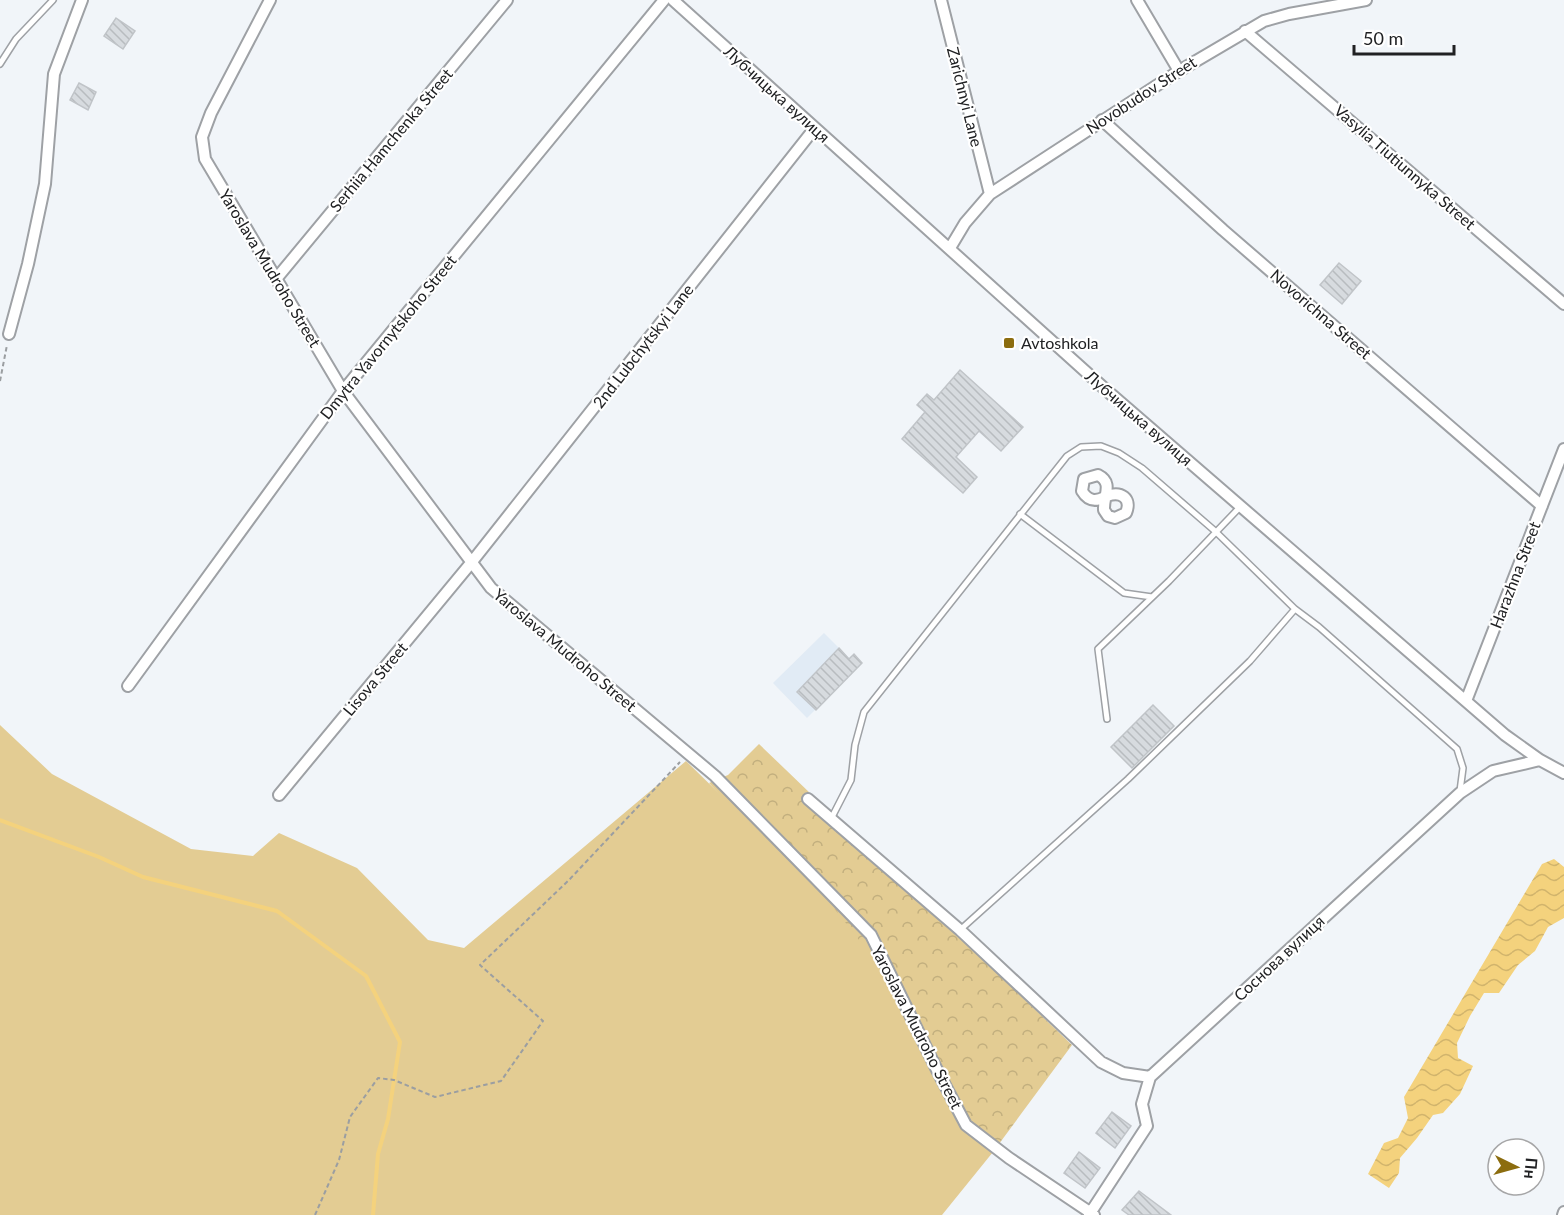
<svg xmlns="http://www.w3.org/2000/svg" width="1564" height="1215" font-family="Lato,sans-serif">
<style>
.built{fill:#e1ebf5}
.forest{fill:url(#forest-crowns)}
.park{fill:#e3cc93}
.water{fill:url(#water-waves)}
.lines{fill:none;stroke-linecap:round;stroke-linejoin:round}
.stream{stroke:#f4d27d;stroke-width:4}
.building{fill:url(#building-back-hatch);stroke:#c0c4c8;stroke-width:1.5}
.service-casing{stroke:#9ea1a5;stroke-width:8}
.minor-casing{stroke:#9ea1a5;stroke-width:14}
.path{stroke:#9b9ea1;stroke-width:2;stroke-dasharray:4.5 3;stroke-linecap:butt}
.service{stroke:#fff;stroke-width:5}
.minor{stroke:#fff;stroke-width:10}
.poi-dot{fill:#8c6d0f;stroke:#fff;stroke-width:2}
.labels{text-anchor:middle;stroke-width:4.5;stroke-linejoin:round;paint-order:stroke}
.street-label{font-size:16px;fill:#202123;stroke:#fff}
.poi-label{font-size:16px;fill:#202123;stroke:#fff;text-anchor:start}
</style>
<defs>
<pattern id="forest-crowns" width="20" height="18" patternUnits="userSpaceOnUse" patternTransform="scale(1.5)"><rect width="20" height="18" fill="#e3cc93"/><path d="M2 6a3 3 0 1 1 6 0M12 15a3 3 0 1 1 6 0" fill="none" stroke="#c2af7e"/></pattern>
<pattern id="water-waves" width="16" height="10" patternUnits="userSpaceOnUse" patternTransform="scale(1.5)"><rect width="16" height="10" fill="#f4d27d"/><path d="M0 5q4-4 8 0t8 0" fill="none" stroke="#d1b46c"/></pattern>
<pattern id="building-back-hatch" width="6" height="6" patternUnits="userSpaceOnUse" patternTransform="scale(1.5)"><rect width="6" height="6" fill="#d7dbdf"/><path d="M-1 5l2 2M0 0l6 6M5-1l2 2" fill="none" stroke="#b8bcbf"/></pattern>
</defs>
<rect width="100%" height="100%" fill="#f1f5f9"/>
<path class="built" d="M824,633L849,658L854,654L862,663L807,718L773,683Z"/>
<path class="forest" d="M759,744L1072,1045L993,1152L928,1067L893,983L709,783L728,775Z"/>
<path class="park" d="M0,725L52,774L191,849L253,856L279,833L357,868L428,940L464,948L686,761L826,898L893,983L928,1067L993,1152L942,1215H0Z"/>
<path class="water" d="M1554,859L1564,867V918L1548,927L1535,951L1518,965L1499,993H1484L1470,1016L1457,1043L1458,1058L1473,1066L1460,1094L1443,1113L1433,1115L1417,1138L1400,1158L1399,1173L1389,1188L1368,1174L1384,1143L1398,1138L1408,1118L1404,1097L1542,864Z"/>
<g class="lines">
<path class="stream" d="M0,820L99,857L143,877L277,911L366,976L400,1042L388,1119L378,1154L373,1215"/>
</g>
<path class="building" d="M116,18L135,31L123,49L104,36Z
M79,83L96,92L88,110L70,100Z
M1339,263L1361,281L1342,304L1320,285Z
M960,370L1023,427L1001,451L979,431L956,457L977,477L963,493L902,439L925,412L917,405L927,394L934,400Z
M839,648L849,659L854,654L862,663L816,710L797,692Z
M1153,705L1174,726L1132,768L1111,747Z
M1112,1112L1131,1126L1115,1148L1096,1133Z
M1079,1152L1100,1168L1085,1188L1064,1173Z
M1139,1191L1171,1215H1129L1122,1210Z"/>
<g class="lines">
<defs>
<path id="service" d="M0,64L16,39L53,0
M1020,514L1124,593L1152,597
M1107,719L1098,649L1169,581L1241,506
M831,819L851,780L855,745L864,712L1067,456L1081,447L1101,446L1119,453L1142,468L1215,531L1295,609L1319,627L1457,749L1463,768L1460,791
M960,930L1128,779L1250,661L1295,609"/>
<path id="minor" d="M270,0L211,113L202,137L205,159L343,391L491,588L715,776L871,935L937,1070L966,1125L1009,1158L1094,1215
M673,0L1105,389L1505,735L1540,760L1564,773
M941,0L990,194
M1137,0L1179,71
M1245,31L1564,304
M1102,120L1223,230L1542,506
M950,248L965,223L990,194L1179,71L1264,21L1289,14L1366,0
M276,279L507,0
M9,334L28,264L45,184L54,74L82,0
M1105,497C1095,502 1088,501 1082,491L1084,479L1098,475C1114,483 1103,496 1104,510L1108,516L1115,518L1126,513C1132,498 1121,491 1107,496
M128,686L343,391L664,0
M1466,701L1564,449
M279,795L471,563L814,129
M808,799L960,930L1101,1062L1123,1073L1150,1077
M1089,1215L1147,1126L1142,1104L1150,1077L1460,793L1493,771L1540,760
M1563,1215L1564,1212"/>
</defs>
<use href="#service" class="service-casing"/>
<use href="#minor" class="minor-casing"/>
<path class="path" d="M0,381L7,345
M315,1215L339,1160L350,1117L378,1078L394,1080L435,1097L501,1081L543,1021L480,965L569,880L680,762"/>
<use href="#service" class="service"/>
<use href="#minor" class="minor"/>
</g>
<rect class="poi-dot" x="1003" y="337" width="12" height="12" rx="3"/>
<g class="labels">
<g class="street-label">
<text transform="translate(777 94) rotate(42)" y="6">Лубчицька вулиця</text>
<text transform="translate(1141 95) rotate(-33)" y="6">Novobudov Street</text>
<text transform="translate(965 97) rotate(76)" y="6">Zarichnyi Lane</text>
<text transform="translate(391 140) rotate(-50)" y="6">Serhiia Hamchenka Street</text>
<text transform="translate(1405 167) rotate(41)" y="6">Vasylia Tiutiunnyka Street</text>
<text transform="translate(270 268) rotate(59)" y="6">Yaroslava Mudroho Street</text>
<text transform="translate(1321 314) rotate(41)" y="6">Novorichna Street</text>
<text transform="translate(388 337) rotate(-51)" y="6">Dmytra Yavornytskoho Street</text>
<text transform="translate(643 346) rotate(-52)" y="6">2nd Lubchytskyi Lane</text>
<text transform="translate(1139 418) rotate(41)" y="6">Лубчицька вулиця</text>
<text transform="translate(1515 575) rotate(-69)" y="6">Harazhna Street</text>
<text transform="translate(565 650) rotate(40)" y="6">Yaroslava Mudroho Street</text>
<text transform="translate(375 679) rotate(-50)" y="6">Lisova Street</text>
<text transform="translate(1279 958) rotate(-43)" y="6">Соснова вулиця</text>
<text transform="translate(917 1027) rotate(63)" y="6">Yaroslava Mudroho Street</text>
</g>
<g class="poi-label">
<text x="1021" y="349">Avtoshkola</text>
</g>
</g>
<g transform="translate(1516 1167) rotate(95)"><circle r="28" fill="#ffffff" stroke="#a6a6a7" stroke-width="1.5"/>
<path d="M0-4.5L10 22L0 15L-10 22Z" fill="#8c6d0f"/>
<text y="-9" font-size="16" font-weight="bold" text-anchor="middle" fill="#202123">Пн</text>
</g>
<path d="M1354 45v9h100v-9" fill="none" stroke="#202123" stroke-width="3"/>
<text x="1363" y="45" font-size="18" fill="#202123" stroke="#ffffff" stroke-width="4.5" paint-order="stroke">50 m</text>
</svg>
